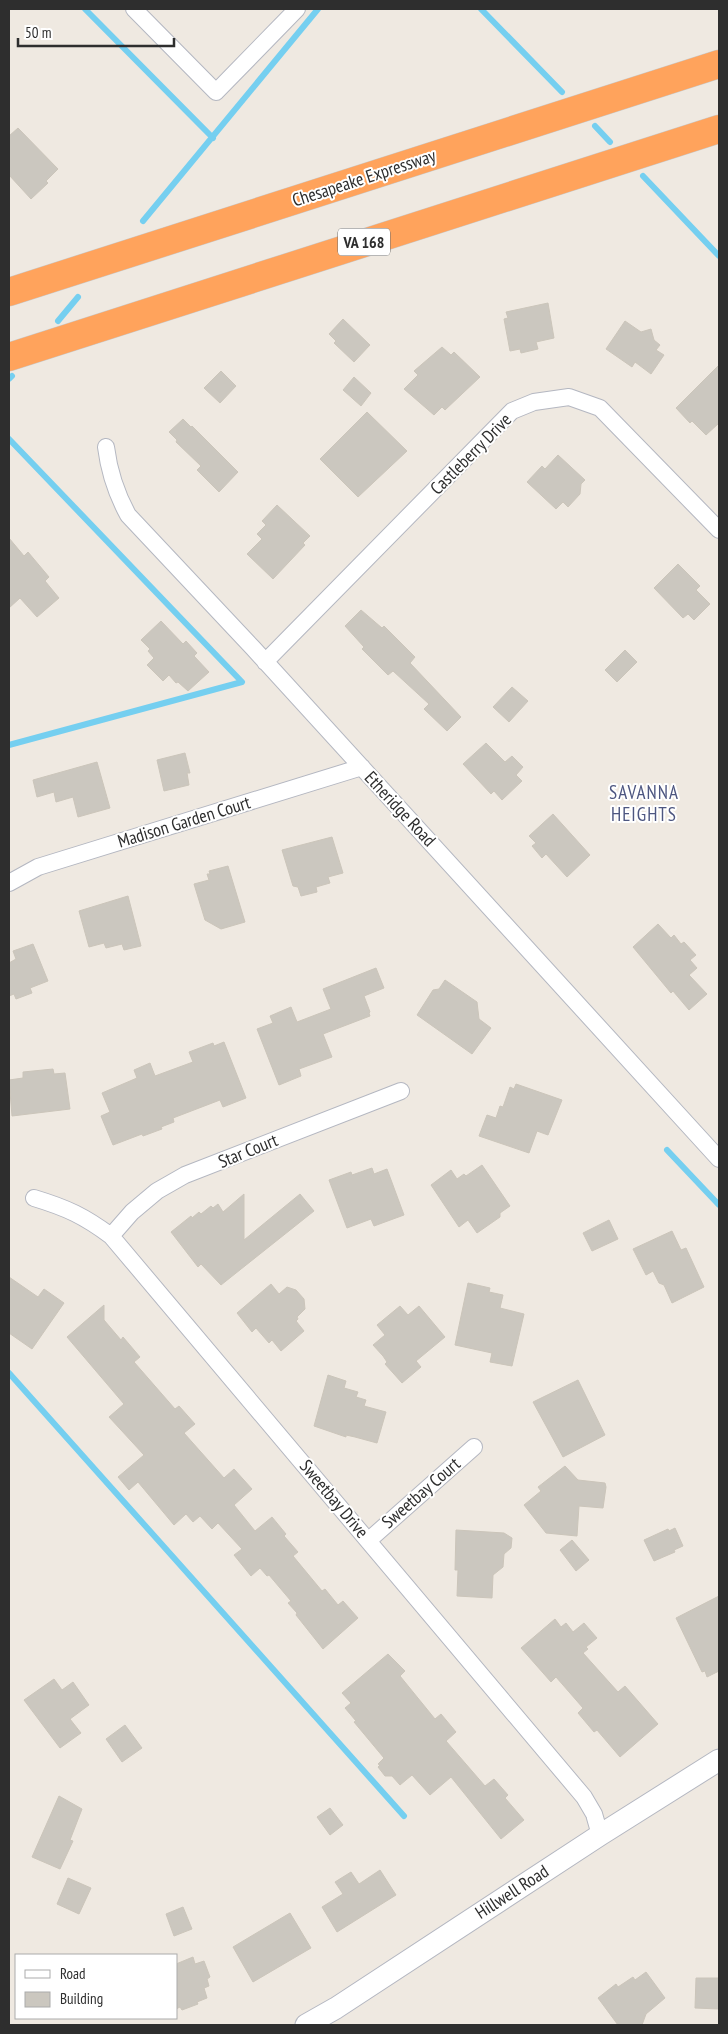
<svg xmlns="http://www.w3.org/2000/svg" width="728" height="2034" font-family="'PT Sans Narrow',sans-serif">
<style>
.lines{fill:none;stroke-linecap:round;stroke-linejoin:round}
.stream{stroke:#75cff0;stroke-width:6}
.building{fill:#cbc7bf;stroke:#cbc5ba}
.minor-casing{stroke:#b4b7c1;stroke-width:18}
.tertiary-casing{stroke:#b4b7c1;stroke-width:23}
.motorway-casing{stroke:#c9c9c9;stroke-width:29}
.minor{stroke:#fff;stroke-width:16}
.tertiary{stroke:#fff;stroke-width:21}
.motorway{stroke:#ffa35c;stroke-width:28}
.labels{text-anchor:middle;stroke-width:4;stroke-linejoin:round;paint-order:stroke}
.shield{fill:#fff;stroke:#6d6d6d;stroke-width:1}
.shield-label{font-size:16px;font-weight:bold;fill:#2e2e2e}
.street-label{font-size:18px;fill:#2e2e2e;stroke:#fff}
.neighbourhood-label{font-size:19px;letter-spacing:1px;fill:#4d5680;stroke:#fff}
</style>
<rect width="100%" height="100%" fill="#efe9e1"/>
<g class="lines">
<path class="stream" d="M85,9L213,138
M481,9L562,92
M595,126L610,142
M643,176L719,256
M143,221L318,9
M58,321L78,297
M9,379L12,376
M9,439L242,682L9,745
M667,1150L719,1205
M9,1373L404,1816"/>
</g>
<path class="building" d="M18,128L58,169L46,181L48,183L31,199L9,175V136Z
M548,303L554,338L536,342L538,349L521,353L520,349L510,351L504,319L508,318L506,312Z
M343,319L370,345L354,362L334,343L336,341L329,334Z
M625,321L641,332L651,329L654,340L660,345L656,350L664,355L651,374L635,362L632,367L606,349Z
M442,347L451,355L454,352L480,377L445,410L442,407L434,415L404,389L418,375L414,371Z
M719,365V423L706,435L692,421L690,423L676,408Z
M221,371L236,386L220,403L204,388Z
M354,377L371,393L361,406L343,390Z
M367,412L407,451L358,497L320,459Z
M183,419L191,427L192,426L238,472L219,492L197,470L201,466L176,442L177,440L169,432Z
M558,455L585,480L581,484L580,494L568,507L563,502L556,509L527,482L542,466L545,469Z
M277,505L310,536L303,543L305,545L273,579L247,554L262,539L257,534L266,525L262,521Z
M9,538L24,556L28,552L49,577L45,581L59,598L37,617L20,598L9,608Z
M678,564L700,586L696,590L710,604L694,620L688,614L683,618L654,588Z
M361,610L382,628L384,626L415,657L410,663L461,717L447,731L424,709L429,704L393,671L388,675L362,649L364,647L345,626Z
M161,621L183,644L186,641L197,653L194,656L209,672L188,691L178,682L176,683L169,675L163,681L147,665L154,658L148,651L150,649L141,640Z
M625,650L637,662L617,682L605,670Z
M512,687L528,701L509,722L493,707Z
M486,743L505,762L512,756L523,767L516,775L522,781L502,800L494,791L491,794L463,764Z
M185,753L190,773H187L189,785L164,791L157,760Z
M97,762L110,808L78,817L73,797L56,802L54,792L37,797L33,780Z
M553,814L590,855L567,877L546,854L542,858L532,846L536,843L529,836Z
M332,837L343,873L328,877L330,883L316,887L317,892L301,896L298,887L293,886L282,850Z
M228,866L245,922L221,929L205,920L194,884L209,880L207,874H210L209,871Z
M128,896L141,946L124,950L122,944L106,948L104,943L89,947L79,911Z
M658,924L671,938L674,935L681,944L684,942L696,955L690,960L697,968L689,975L707,994L689,1010L673,991L671,993L633,947Z
M33,944L48,981L30,988L32,993L16,999L14,994L9,996V963L16,959L13,951Z
M376,968L384,988L364,996L370,1012L369,1013L370,1016L323,1034L332,1057L299,1069L301,1076L279,1085L257,1029L273,1023L270,1016L291,1007L297,1022L331,1009L323,989Z
M445,980L477,1002L479,1019L491,1028L472,1054L417,1015L433,990L439,989Z
M224,1042L246,1098L223,1107L220,1100L173,1118L174,1122L161,1127L162,1129L143,1136L142,1134L113,1145L101,1116L110,1112L102,1093L137,1078L134,1070L150,1063L155,1076L193,1062L189,1052L213,1043L214,1046Z
M53,1069L54,1074L65,1073L70,1109L12,1116L9,1080L23,1078V1072Z
M516,1084L562,1100L548,1135L537,1131L529,1153L479,1136L487,1115L496,1118L500,1106L503,1107L510,1087L514,1089Z
M482,1165L510,1206L500,1213V1217L477,1233L468,1220L459,1227L431,1185L451,1170L457,1179L464,1174L466,1176Z
M372,1168L374,1174L387,1169L404,1215L374,1226L371,1219L347,1228L329,1180L351,1172L352,1175Z
M244,1194V1240L300,1194L314,1211L221,1285L201,1264L198,1267L171,1232L191,1216L192,1218L199,1212L201,1214L211,1206L213,1208L218,1204L223,1212Z
M609,1220L618,1239L592,1251L583,1233Z
M672,1231L681,1250L686,1248L704,1287L672,1303L664,1285L659,1283L653,1271L646,1275L633,1249Z
M9,1277L38,1297L44,1289L64,1303L32,1349L9,1333Z
M468,1283L490,1288L489,1292L503,1295L500,1308L524,1314L512,1366L490,1362L492,1353L455,1345Z
M271,1284L279,1294L287,1287L296,1290L304,1299L305,1309L297,1317L298,1319L296,1321L304,1331L281,1351L272,1340L269,1343L256,1328L252,1332L237,1313Z
M104,1305V1320L121,1340L123,1337L140,1357L134,1362L175,1409L179,1406L195,1424L184,1433L224,1478L234,1469L252,1489L234,1505L255,1531L272,1517L286,1534L284,1536L298,1552L293,1556L322,1591L325,1589L338,1605L343,1601L358,1618L323,1649L296,1615L297,1613L288,1603L291,1601L269,1575L267,1576L260,1568L251,1576L234,1555L242,1549L218,1523L212,1529L200,1516L193,1522L186,1514L174,1525L138,1482L129,1490L118,1477L144,1455L109,1417L124,1404L67,1337Z
M400,1306L408,1315L419,1306L445,1337L416,1361L421,1367L402,1383L385,1364L387,1362L383,1356L373,1345L385,1335L377,1325Z
M328,1375L346,1381L344,1388L358,1392L356,1397L366,1400L364,1406L386,1412L377,1443L355,1437L346,1435V1437L314,1426Z
M578,1380L605,1435L563,1457L533,1402Z
M565,1466L578,1480L605,1483L606,1487L603,1508L579,1506L577,1536L546,1533L524,1505L541,1491L538,1487Z
M675,1528L683,1546L674,1550L675,1552L654,1561L644,1540L668,1529L669,1531Z
M456,1530L504,1533L512,1538L511,1548L504,1554L503,1567L493,1575L492,1598L457,1596L458,1570H455Z
M572,1540L589,1560L576,1571L560,1550Z
M719,1596V1671L707,1677L705,1671L702,1672L676,1618Z
M555,1619L561,1627L566,1623L573,1632L584,1623L597,1638L586,1647L588,1649L583,1653L618,1692L625,1686L658,1724L620,1757L597,1730L594,1732L578,1713L583,1708L556,1677L551,1682L521,1648Z
M388,1654L405,1671L400,1676L435,1719L441,1714L456,1732L446,1741L485,1786L494,1779L508,1795L505,1798L524,1820L501,1839L451,1777L430,1795L412,1775L400,1785L392,1776H385L378,1767L380,1765L378,1764L384,1758L354,1722L356,1721L345,1708L351,1703L342,1693Z
M54,1679L62,1690L73,1682L89,1705L70,1719L81,1733L60,1748L24,1700Z
M125,1725L142,1748L122,1762L106,1739Z
M59,1796L82,1809L70,1840L73,1841L60,1869L32,1857Z
M330,1808L343,1825L330,1835L317,1817Z
M380,1870L396,1895L337,1932L322,1907L343,1894L335,1882L351,1872L359,1884Z
M68,1878L91,1888L79,1914L57,1904Z
M183,1907L192,1929L174,1936L166,1914Z
M290,1913L311,1948L253,1982L233,1947Z
M193,1957L195,1964L204,1961L210,1977L207,1979L209,1986L204,1988L207,1998L197,2002L198,2004L182,2010L180,2007L176,2009V1964Z
M646,1972L665,1998L646,2014L642,2025H618L598,1998L616,1984L618,1987L633,1977L635,1980Z
M696,1978H719V2009L695,2008Z"/>
<g class="lines">
<defs>
<path id="minor" d="M134,9L216,92L297,9
M106,447C109,471 116,493 128,515L253,648L719,1159
M265,662L512,411L534,402L569,397L600,408L719,530
M9,883L38,867L362,767
M34,1198C67,1208 84,1216 111,1236L584,1797L594,1814L600,1835
M111,1236L132,1212L157,1191L185,1175L401,1091
M369,1540L474,1447"/>
<path id="tertiary" d="M306,2025L336,2008L600,1835L719,1760"/>
<path id="motorway" d="M9,292L719,64
M9,357L719,129"/>
</defs>
<use href="#minor" class="minor-casing"/>
<use href="#tertiary" class="tertiary-casing"/>
<use href="#motorway" class="motorway-casing"/>
<use href="#minor" class="minor"/>
<use href="#tertiary" class="tertiary"/>
<use href="#motorway" class="motorway"/>
</g>
<g class="labels">
<rect class="shield" x="338" y="228.5" width="52" height="27" rx="4"/>
<g class="shield-label">
<text x="364" y="248">VA 168</text>
</g>
<g class="street-label">
<text transform="translate(364 178) rotate(-18)" y="6">Chesapeake Expressway</text>
<text transform="translate(471 454) rotate(-45)" y="6">Castleberry Drive</text>
<text transform="translate(400 809) rotate(47)" y="6">Etheridge Road</text>
<text transform="translate(184 822) rotate(-17)" y="6">Madison Garden Court</text>
<text transform="translate(248 1151) rotate(-22)" y="6">Star Court</text>
<text transform="translate(421 1493) rotate(-41)" y="6">Sweetbay Court</text>
<text transform="translate(334 1499) rotate(50)" y="6">Sweetbay Drive</text>
<text transform="translate(512 1892) rotate(-33)" y="6">Hillwell Road</text>
</g>
<g class="neighbourhood-label">
<text x="644" y="799">SAVANNA<tspan x="644" dy="22">HEIGHTS</tspan></text>
</g>
</g>
<rect width="728" height="2034" fill="none" stroke="#2e2e2e" stroke-width="20"/>
<rect x="15" y="1954" width="162" height="65" fill="#ffffff" stroke="#ababab"/>
<rect x="25" y="1970" width="25" height="8" fill="#ffffff" stroke="#ababab"/>
<text x="60" y="1979" font-size="15" fill="#2e2e2e">Road</text>
<rect x="25" y="1992" width="25" height="15" fill="#cbc7bf" stroke="#ababab"/>
<text x="60" y="2004" font-size="15" fill="#2e2e2e">Building</text>
<path d="M18 38v8h156v-8" fill="none" stroke="#2e2e2e" stroke-width="2.5"/>
<text x="25" y="38" font-size="15" fill="#2e2e2e" stroke="#ffffff" stroke-width="4" paint-order="stroke">50 m</text>
</svg>
